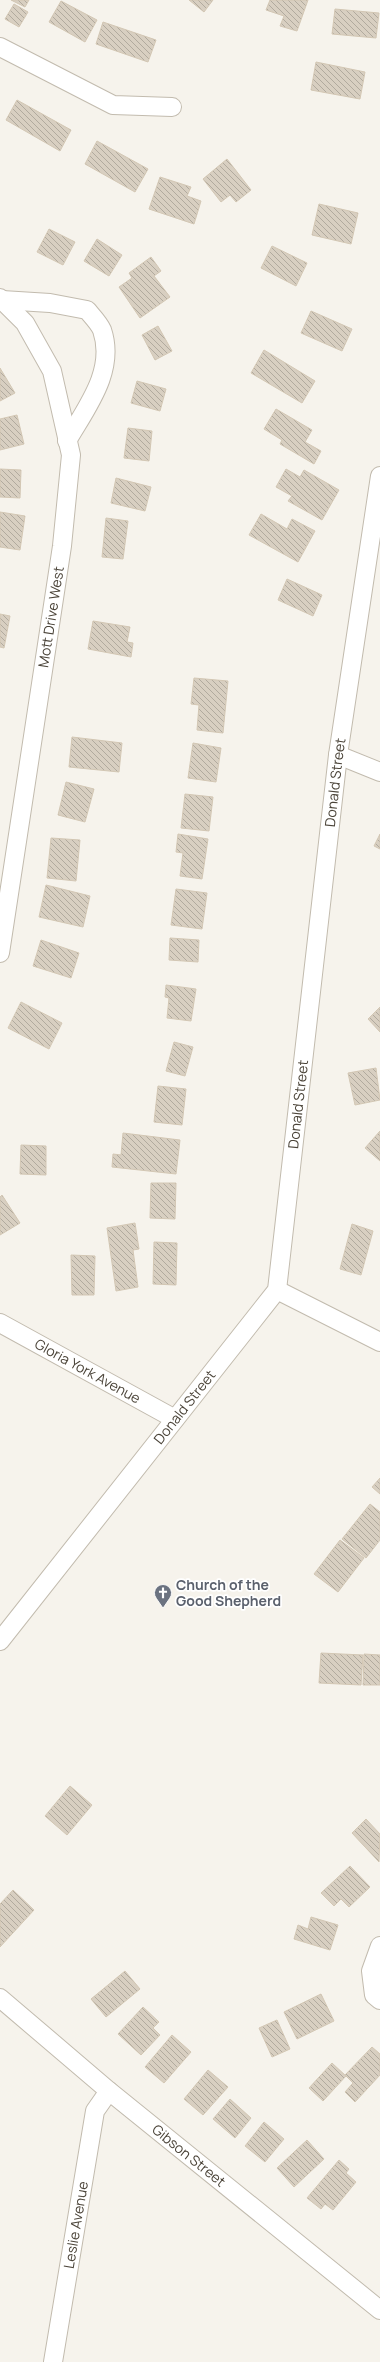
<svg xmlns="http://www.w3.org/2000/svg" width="380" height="2362" font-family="Manrope,sans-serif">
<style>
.building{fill:url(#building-back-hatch);stroke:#d3c7b4}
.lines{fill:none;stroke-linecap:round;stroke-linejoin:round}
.street-casing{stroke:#c2bbae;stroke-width:20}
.street{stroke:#fff;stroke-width:18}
.labels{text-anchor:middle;stroke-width:3.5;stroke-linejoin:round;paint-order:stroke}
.street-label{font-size:14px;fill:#4b4439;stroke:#fff}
.worship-label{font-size:14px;font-weight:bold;fill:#5b616d;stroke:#fff;text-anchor:start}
</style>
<defs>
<pattern id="building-back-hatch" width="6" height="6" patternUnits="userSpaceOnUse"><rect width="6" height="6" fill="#d8cfc1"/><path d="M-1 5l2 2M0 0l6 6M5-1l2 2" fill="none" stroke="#b1aa9e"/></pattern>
</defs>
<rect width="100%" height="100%" fill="#f6f3ec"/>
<path class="building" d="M11,0H29L25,7Z
M189,0H213L204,12Z
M270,0H308L297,31L280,26L284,16L266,10Z
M61,1L97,20L85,42L49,22Z
M14,4L28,12L19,27L5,19Z
M335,9L379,13L376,38L332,34Z
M103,22L156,40L148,62L96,44Z
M316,62L365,72L360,99L311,90Z
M17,100L71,130L60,151L6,120Z
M97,141L148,169L135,192L85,164Z
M227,159L251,190L236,202L230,195L221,202L203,179Z
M160,177L191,187L187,196L201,201L194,224L149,209Z
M319,204L358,213L351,244L312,235Z
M49,229L75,242L63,265L37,252Z
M97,239L122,255L109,276L84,261Z
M272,246L307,263L296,286L261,268Z
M151,257L161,271L154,276L170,297L140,318L119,287L132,278L129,273Z
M311,311L352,329L342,351L301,333Z
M158,326L172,351L155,360L142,335Z
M264,350L315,381L302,403L251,373Z
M0,368L15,393L0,401Z
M137,381L166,389L160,411L131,403Z
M276,409L312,430L305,442L321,451L314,464L280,444L282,440L264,429Z
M17,415L24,444L0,450V419Z
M128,428L152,431L149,461L124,458Z
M0,469L21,470L20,498L0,497Z
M286,469L300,477L304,470L339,490L322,520L288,501L292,496L276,487Z
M116,478L151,487L145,511L111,503Z
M0,512L25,516L20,550L0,547Z
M261,514L287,529L292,519L315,531L298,562L249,535Z
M106,518L128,521L123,559L102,557Z
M287,579L322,595L313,616L278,600Z
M0,614L10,616L4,648L0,647Z
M93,621L130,627L127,642L133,643L131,657L88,649Z
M194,678L228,681L223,733L197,730L199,705L191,704Z
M72,737L122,743L119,772L69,767Z
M193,743L221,748L216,782L188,778Z
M66,782L94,789L85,822L58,815Z
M185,794L213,797L209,831L181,828Z
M178,834L208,839L202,879L180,876L183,853L176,852Z
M380,834V849L374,846Z
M51,838L80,840L76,881L47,878Z
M46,885L90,896L83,927L39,917Z
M176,889L207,893L202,929L171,925Z
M170,938L199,940L198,962L169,960Z
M41,940L79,953L71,978L33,966Z
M166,985L196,989L191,1021L167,1018L169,998L165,997Z
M21,1002L62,1023L49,1049L8,1028Z
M380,1007V1032L368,1019Z
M174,1042L193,1047L185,1076L166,1071Z
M376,1068L380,1100L355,1105L348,1073Z
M158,1086L186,1089L182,1125L154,1122Z
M380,1131V1161L365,1148Z
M123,1133L180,1140L176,1174L112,1167L113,1154L121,1155Z
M21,1145L46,1146V1175L20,1174Z
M151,1183H176L175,1219L150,1218Z
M2,1195L20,1223L0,1235V1197Z
M135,1223L139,1249L133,1250L138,1287L116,1291L107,1228Z
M352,1224L373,1231L361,1275L340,1269Z
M154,1242L177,1243L176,1285L153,1284Z
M71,1255L95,1256L94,1295H72Z
M380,1478V1494L372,1487Z
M370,1504L380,1512V1540L366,1558L342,1539Z
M340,1540L364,1558L338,1592L314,1574Z
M321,1653L363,1655L361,1685L319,1683Z
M364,1654L380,1655V1685H363Z
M70,1786L92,1805L67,1835L45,1816Z
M366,1819L380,1834L379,1862L352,1833Z
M350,1866L370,1887L349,1907L341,1899L334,1906L321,1893Z
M13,1890L34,1910L0,1947V1904Z
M311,1917L338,1925L330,1950L294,1939L298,1925L308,1929Z
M125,1971L140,1989L106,2017L91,1999Z
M321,1994L334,2021L297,2039L284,2012Z
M143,2007L159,2022L153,2028L160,2035L141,2055L118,2034Z
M277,2020L290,2049L272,2057L259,2028Z
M172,2035L191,2052L164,2083L145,2067Z
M372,2047L380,2054V2075L355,2102L345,2092L353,2083L345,2075Z
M332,2063L346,2076L323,2101L309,2088Z
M208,2070L228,2087L203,2115L184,2099Z
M230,2099L251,2118L235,2138L213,2119Z
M264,2122L284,2139L265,2162L245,2146Z
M307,2140L324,2159L294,2187L277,2168Z
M339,2160L349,2169L346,2173L356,2182L333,2210L325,2204L321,2209L307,2198Z"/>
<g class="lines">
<defs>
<g id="street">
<path d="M0,47L113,105L172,107"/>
<path d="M0,298L25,323L52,371L71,455L62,546L0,953"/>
<path d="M2,300L50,303L87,310C92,316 99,323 102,330C116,371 86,408 67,441"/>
<path d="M338,755L380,772"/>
<path d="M277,1290L380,1342"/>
<path id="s1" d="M0,1323L175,1419"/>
<path id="s2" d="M0,1641L277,1290L338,755L380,476"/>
<path d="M380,1946L371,1971L374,1995L380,2000"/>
<path id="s3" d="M0,1998L109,2091L380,2310"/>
<path id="s4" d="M53,2362L95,2111L109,2091"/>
</g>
</defs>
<use href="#street" class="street-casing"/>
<use href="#street" class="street"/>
</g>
<defs>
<symbol id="church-pin" viewBox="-11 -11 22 30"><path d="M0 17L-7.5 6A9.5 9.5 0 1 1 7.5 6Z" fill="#6b7280" stroke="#fff"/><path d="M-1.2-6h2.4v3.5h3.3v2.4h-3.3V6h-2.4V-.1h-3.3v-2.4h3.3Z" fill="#fff"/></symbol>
</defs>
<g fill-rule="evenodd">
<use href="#church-pin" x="153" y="1583" width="20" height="27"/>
</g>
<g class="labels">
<g class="street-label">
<text transform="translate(51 617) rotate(-81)" y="5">Mott Drive West</text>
<text dy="5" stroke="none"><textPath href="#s2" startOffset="958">Donald Street</textPath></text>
<text dy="5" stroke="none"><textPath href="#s2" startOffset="634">Donald Street</textPath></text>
<text dy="5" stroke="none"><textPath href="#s1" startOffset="100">Gloria York Avenue</textPath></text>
<text dy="5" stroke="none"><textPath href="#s2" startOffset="298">Donald Street</textPath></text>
<text dy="5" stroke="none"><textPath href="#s3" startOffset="246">Gibson Street</textPath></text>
<text dy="5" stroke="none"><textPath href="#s4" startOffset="139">Leslie Avenue</textPath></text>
</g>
<g class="worship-label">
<text x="176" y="1590">Church of the<tspan x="176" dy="16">Good Shepherd</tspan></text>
</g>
</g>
</svg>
